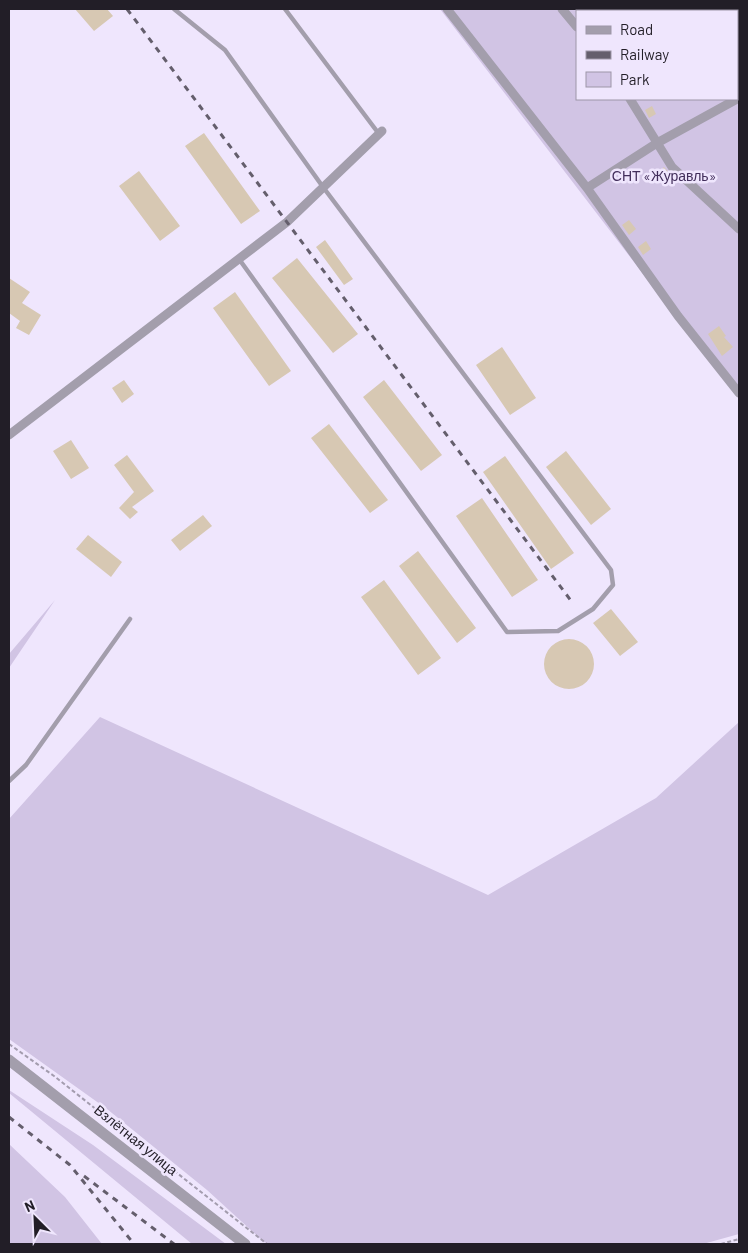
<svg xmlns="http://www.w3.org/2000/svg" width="748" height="1253" font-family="Barlow,sans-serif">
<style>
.green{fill:#d1c4e4;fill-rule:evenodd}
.building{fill:#d7c8b3}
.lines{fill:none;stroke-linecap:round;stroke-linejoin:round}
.path{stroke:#a39cae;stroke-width:2;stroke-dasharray:4 2.5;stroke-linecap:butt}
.service{stroke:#a39eac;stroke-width:4.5}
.minor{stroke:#a39eac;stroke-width:9}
.tertiary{stroke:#a39eac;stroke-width:11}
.rail{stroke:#645e6c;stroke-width:3;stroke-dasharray:6 6;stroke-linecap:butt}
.labels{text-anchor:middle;stroke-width:5;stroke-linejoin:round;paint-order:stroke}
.park-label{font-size:14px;fill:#422e5b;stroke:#efe6fd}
.street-label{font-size:14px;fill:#221e27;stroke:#efe6fd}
</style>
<rect width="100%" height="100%" fill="#efe6fd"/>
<path class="green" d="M440,9H739V399ZM577,11H737V99H577Z
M55,600L9,668V654Z
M100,717L488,895L656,798L739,722V1234L703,1244H269L264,1242L207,1190L107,1109L9,1039V819Z
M9,1090L93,1145L226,1244H192L9,1093Z
M9,1144L65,1197L102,1244H9Z"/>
<path class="building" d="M75,9H107L113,16L94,31Z
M652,106L656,114L649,118L645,110Z
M204,133L260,211L241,224L185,146Z
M664,167L671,175L667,180L659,172Z
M139,171L180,226L160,241L119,186Z
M629,220L636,229L629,235L622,225Z
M325,240L353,279L344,285L316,247Z
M646,241L651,249L643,255L638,247Z
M297,258L358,334L333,353L272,278Z
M9,278L30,292L22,303L41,315L29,335L16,328L20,321L9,313Z
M235,292L291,371L269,386L213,308Z
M719,326L726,336L724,337L733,347L722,356L708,334Z
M502,347L536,398L510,415L476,365Z
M124,380L134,394L122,403L112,388Z
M384,380L442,455L421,471L363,397Z
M329,424L388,500L370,513L311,438Z
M71,440L89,468L71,479L53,451Z
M566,451L611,509L591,525L546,467Z
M127,455L154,491L132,507L138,512L130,519L119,508L134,492L114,465Z
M505,456L574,553L551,569L483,472Z
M482,498L538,580L512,597L456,516Z
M203,515L212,526L180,551L171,540Z
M88,535L122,562L111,577L76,549Z
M418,551L476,628L457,643L399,566Z
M384,580L441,658L418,675L361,597Z
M611,609L638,642L620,656L593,623Z
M544 664a25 25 0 1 1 50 0a25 25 0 1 1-50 0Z"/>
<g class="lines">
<path class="path" d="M9,1044L54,1076L267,1244
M721,1244L739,1239"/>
<path class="service" d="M174,9L225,50L323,187L611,570L613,585L593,609L558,631L507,632L239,259
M285,9L379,134
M9,781L26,765L130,619"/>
<path class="minor" d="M447,9L587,188L678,316L739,393
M562,9L577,27
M680,9L682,11
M737,87L739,90
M630,99L672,167L739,229
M587,188L657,143L737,99
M9,435L287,222L382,131"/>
<path class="tertiary" d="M9,1060L245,1244"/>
<path class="rail" d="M127,9L572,602
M9,1117L70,1165L134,1244
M84,1176L174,1244"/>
</g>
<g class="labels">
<g class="park-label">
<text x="664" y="181">СНТ «Журавль»</text>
</g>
<g class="street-label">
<text transform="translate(136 1140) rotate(39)" y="5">Взлётная улица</text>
</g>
</g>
<rect width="748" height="1253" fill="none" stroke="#221e27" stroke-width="20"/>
<rect x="576" y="10" width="162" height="90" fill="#efe6fd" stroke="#9d96a7"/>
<rect x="586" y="26" width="25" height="8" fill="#a39eac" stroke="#9d96a7"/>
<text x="620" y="35" font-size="15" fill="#221e27">Road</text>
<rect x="586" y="51" width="25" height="8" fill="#645e6c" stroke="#9d96a7"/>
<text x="620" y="60" font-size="15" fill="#221e27">Railway</text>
<rect x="586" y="72" width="25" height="15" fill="#d1c4e4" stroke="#9d96a7"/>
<text x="620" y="85" font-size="15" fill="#221e27">Park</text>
<g transform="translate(35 1218) rotate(336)" stroke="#efe6fd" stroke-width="4" paint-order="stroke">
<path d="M0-4L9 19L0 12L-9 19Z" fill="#221e27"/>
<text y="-8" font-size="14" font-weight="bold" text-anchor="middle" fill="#221e27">N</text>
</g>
</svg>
